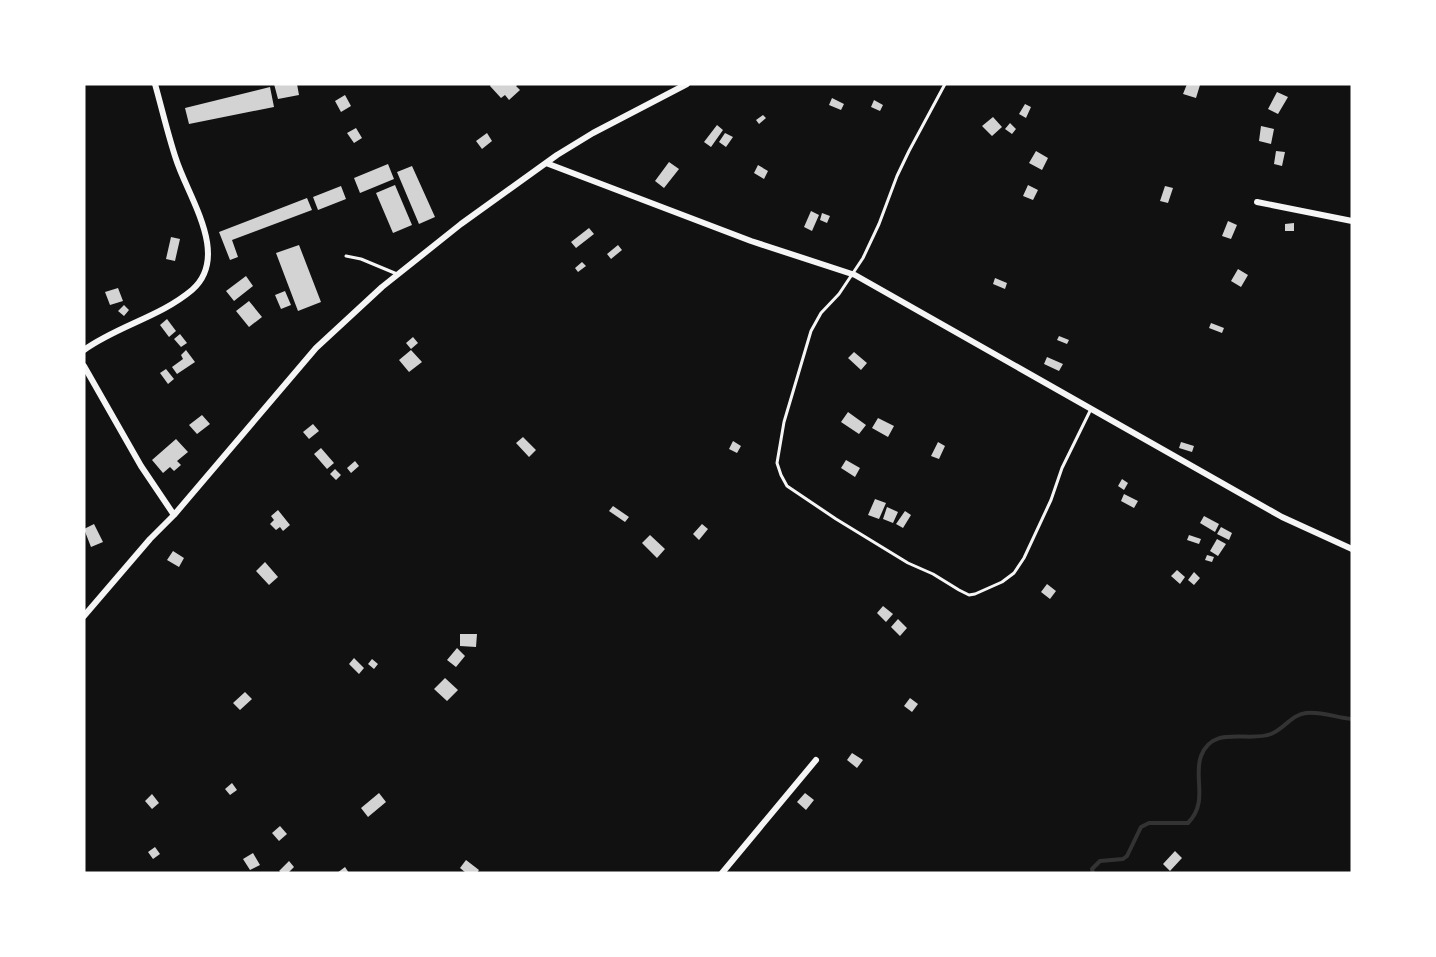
<svg xmlns="http://www.w3.org/2000/svg" width="1436" height="957" font-family="'Noto Sans',sans-serif">
<style>
.lines{fill:none;stroke-linecap:round;stroke-linejoin:round}
.stream{stroke:#333;stroke-width:4}
.building{fill:#d3d3d3}
.service{stroke:#f5f5f5;stroke-width:3}
.minor{stroke:#f5f5f5;stroke-width:6}
</style>
<rect width="100%" height="100%" fill="#111"/>
<g class="lines">
<path class="stream" d="M1093,873L1092,869L1100,861L1123,859L1127,856L1141,827L1149,823H1188C1209,802 1193,777 1201,756C1213,724 1248,743 1271,734C1284,729 1291,715 1306,713C1321,711 1337,718 1352,719"/>
</g>
<path class="building" d="M274,84H297L299,95L278,99Z
M491,84H518L516,86L520,90L509,100L505,95L501,98L490,86Z
M1187,84L1200,85L1196,98L1183,94Z
M270,87L274,107L189,124L185,108Z
M1277,92L1288,97L1278,114L1268,109Z
M345,95L351,106L341,112L335,101Z
M832,98L844,104L841,110L829,105Z
M874,100L883,105L880,111L871,107Z
M1025,104L1031,107L1026,118L1019,114Z
M763,115L766,118L759,124L756,120Z
M993,117L1002,127L992,136L982,126Z
M1010,123L1016,129L1012,134L1005,129Z
M717,125L723,130L711,147L704,142Z
M1261,126L1274,129L1271,144L1259,141Z
M356,128L362,138L354,143L347,133Z
M487,133L492,141L482,149L476,141Z
M725,133L733,137L726,147L719,142Z
M1036,151L1048,158L1042,170L1029,163Z
M1276,151L1285,152L1282,166L1274,164Z
M669,162L679,169L664,188L655,181Z
M388,164L394,179L360,193L354,178Z
M758,165L768,171L764,179L754,173Z
M412,166L435,217L419,224L397,172Z
M395,185L412,225L393,233L376,193Z
M1028,185L1038,190L1033,200L1023,196Z
M341,186L346,199L318,210L313,197Z
M1165,186L1173,188L1168,203L1160,201Z
M307,198L312,210L232,240L238,257L230,260L219,232Z
M811,211L819,215L812,231L804,227Z
M822,213L830,216L827,223L820,220Z
M1228,221L1237,225L1231,239L1222,236Z
M1294,223V231H1285V224Z
M589,228L594,234L576,248L571,242Z
M171,237L180,239L175,261L166,259Z
M299,245L321,302L298,311L276,253Z
M618,245L622,250L611,259L607,254Z
M582,262L586,266L578,272L575,268Z
M1238,269L1248,275L1241,287L1231,281Z
M246,276L253,286L234,301L226,291Z
M995,278L1007,283L1005,289L993,284Z
M118,288L123,301L110,305L105,292Z
M285,291L291,305L281,309L275,295Z
M249,301L262,317L249,327L236,311Z
M124,305L129,310L124,316L118,311Z
M167,319L176,331L169,337L160,325Z
M1211,323L1224,328L1222,333L1209,328Z
M180,334L187,343L181,347L174,339Z
M1059,336L1069,340L1067,344L1057,340Z
M413,337L418,343L411,349L406,343Z
M186,350L195,362L177,374L172,367L183,359L181,355Z
M411,350L422,362L409,372L399,360Z
M854,352L867,363L861,370L848,358Z
M1047,357L1063,364L1059,371L1044,364Z
M166,369L174,379L168,384L160,373Z
M848,412L866,425L859,434L841,422Z
M202,415L210,424L197,434L189,425Z
M878,418L894,426L888,437L872,428Z
M313,424L319,431L309,439L303,432Z
M523,437L536,450L529,457L516,443Z
M176,439L188,452L177,461L181,465L174,471L170,467L163,473L152,460Z
M733,441L741,446L737,453L729,449Z
M938,442L945,446L939,459L931,456Z
M1181,442L1194,446L1192,452L1179,448Z
M321,448L334,463L327,469L314,454Z
M846,460L860,468L855,477L841,468Z
M355,461L359,466L351,473L347,468Z
M335,469L341,475L336,480L330,474Z
M1122,479L1128,483L1124,490L1118,486Z
M1124,494L1138,501L1134,508L1121,501Z
M875,499L886,503L879,519L868,515Z
M613,506L629,517L625,522L609,511Z
M887,507L898,512L893,523L883,519Z
M278,510L290,525L283,531L280,527L276,530L270,524L274,520L271,516Z
M905,511L911,515L903,528L896,524Z
M1204,516L1219,524L1215,532L1200,523Z
M94,524L103,542L91,547L84,529Z
M702,524L708,529L699,540L693,534Z
M1221,527L1232,533L1229,540L1217,534Z
M650,535L665,549L657,558L642,543Z
M1189,535L1201,539L1199,544L1187,540Z
M1217,539L1226,544L1218,556L1210,551Z
M173,551L184,558L179,567L167,560Z
M1207,555L1214,557L1212,562L1205,560Z
M265,562L278,577L269,585L256,571Z
M1177,570L1185,577L1180,584L1171,576Z
M1194,572L1200,578L1194,585L1188,580Z
M1047,584L1056,591L1050,599L1041,592Z
M883,606L893,614L886,622L877,613Z
M898,619L907,628L900,636L891,627Z
M460,634H477L476,647L460,646Z
M457,648L465,656L456,667L447,660Z
M354,658L364,668L359,674L349,664Z
M372,659L378,664L374,669L368,664Z
M445,678L458,690L447,701L434,689Z
M245,692L252,699L240,710L233,703Z
M910,698L918,704L912,712L904,706Z
M852,753L863,760L857,768L847,760Z
M232,783L237,790L230,795L225,789Z
M379,793L386,802L368,817L361,808Z
M805,793L814,800L806,810L797,802Z
M152,794L159,803L152,809L145,801Z
M280,826L287,834L279,841L272,833Z
M155,847L160,854L153,859L148,852Z
M1175,851L1182,858L1170,871L1163,864Z
M253,853L260,865L250,870L243,859Z
M466,860L479,870L477,873H466L460,868Z
M289,861L294,867L288,873H282L279,871Z
M345,867L349,873H337Z"/>
<g class="lines">
<path class="service" d="M945,84L909,151L897,176L879,224L863,258L839,294L821,313L811,331L784,422L777,463L781,475L787,486L836,519L908,563L933,574L959,590L969,595L975,594L1002,582L1014,573L1024,558L1051,500L1062,468L1091,409
M346,256L361,259L397,274"/>
<path class="minor" d="M546,163L751,241L855,275L1282,517L1352,549
M1257,202L1352,221
M84,350C117,326 160,317 192,290C231,256 188,197 176,159C168,135 162,109 155,84
M84,366L141,466L174,515
M84,616L150,539L174,515L316,348L382,287L461,224L557,155L593,133L687,84
M722,873L816,760"/>
</g>
<rect width="1436" height="957" fill="none" stroke="#ffffff" stroke-width="171"/>
</svg>
